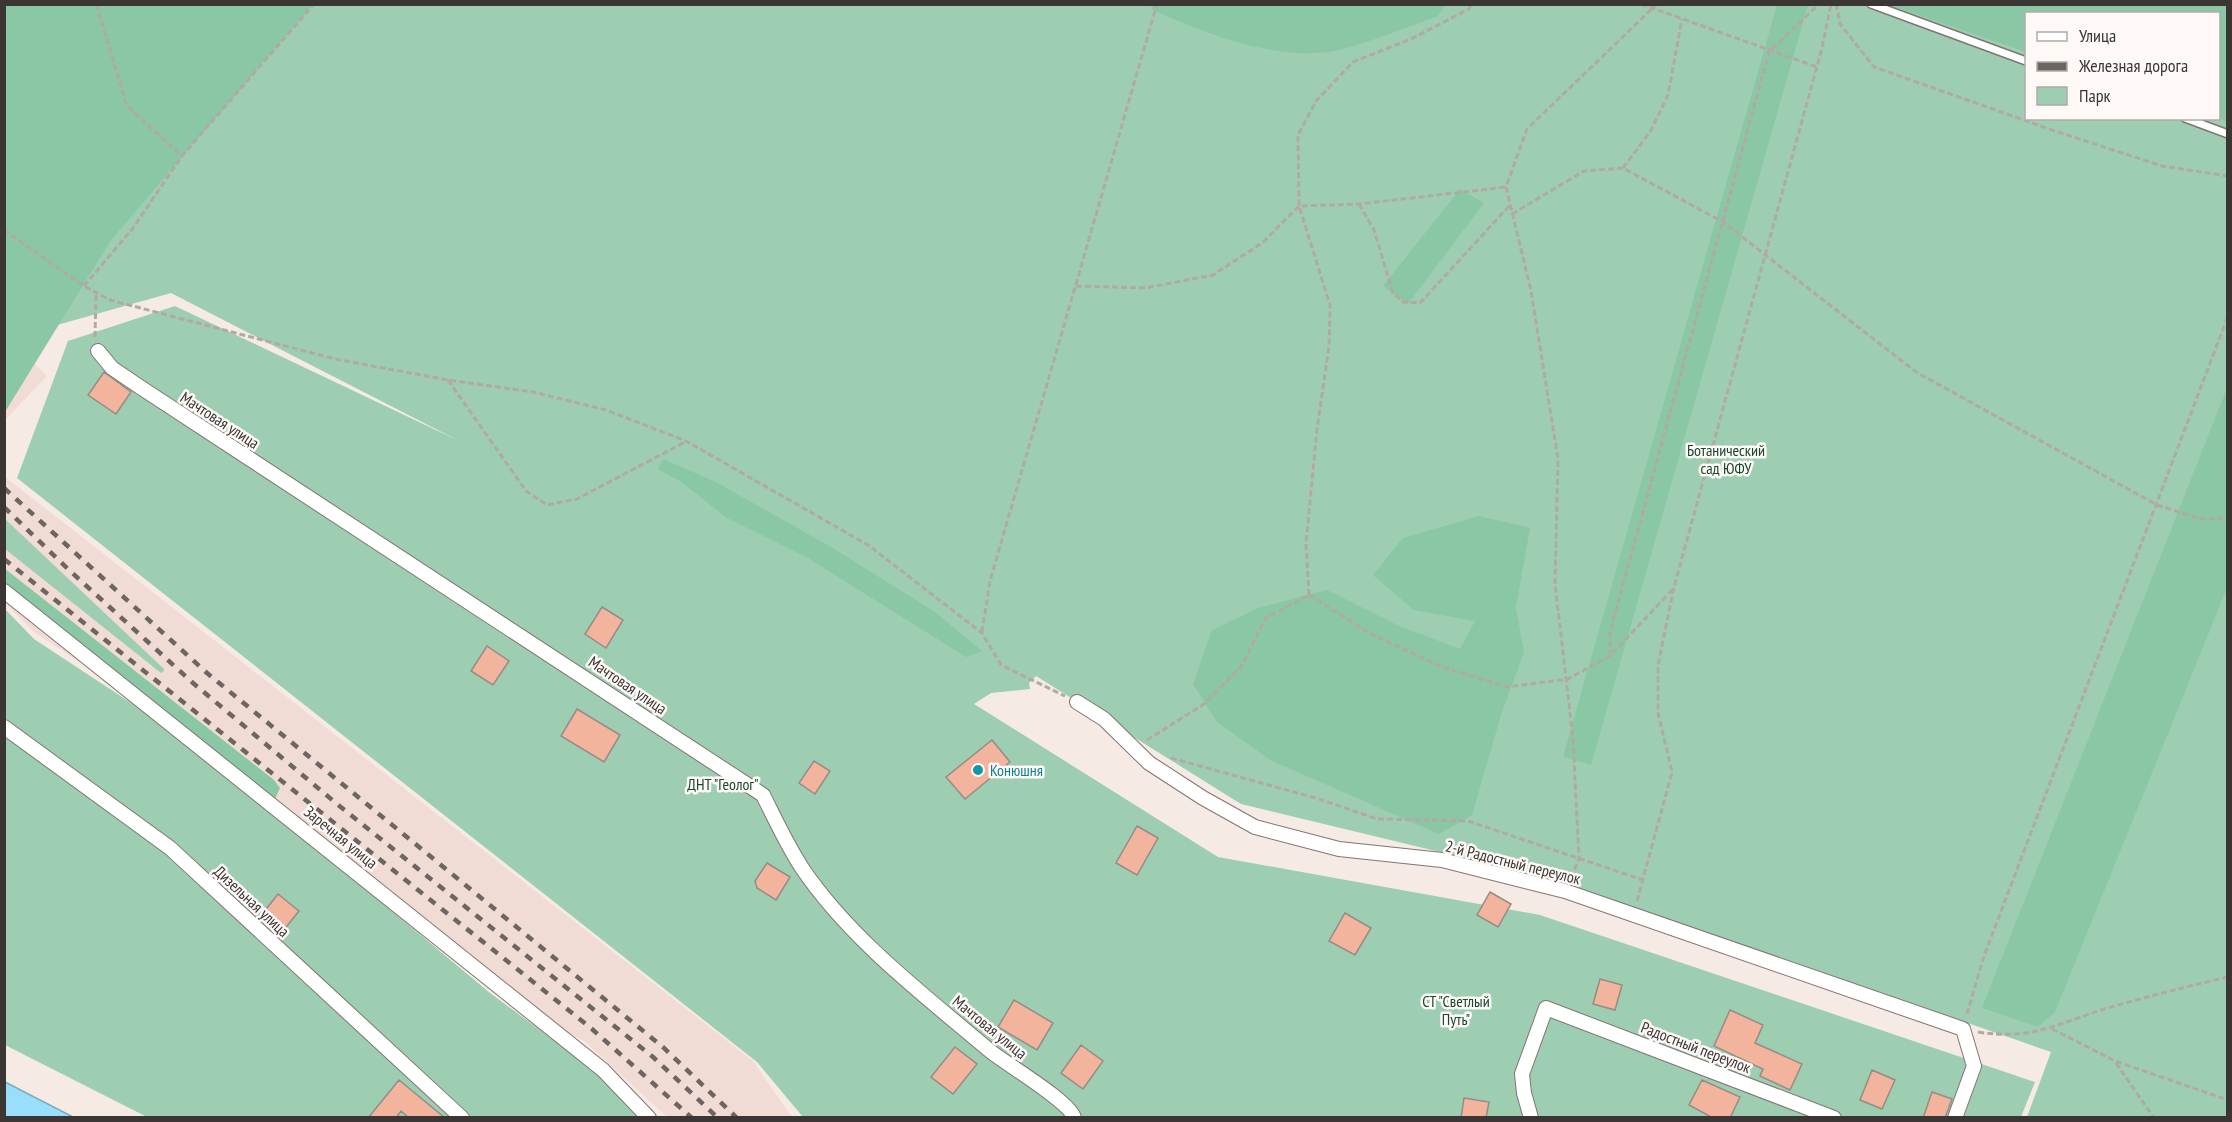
<svg xmlns="http://www.w3.org/2000/svg" width="2232" height="1122" font-family="'PT Sans Narrow',sans-serif">
<style>
.built{fill:#f1dcd5}
.green{fill:#9dceb1;fill-rule:evenodd}
.forest{fill:#8ac7a4}
.water{fill:#99dffc;stroke:#7dacc0;stroke-width:1.5}
.building{fill:#f2b49d;stroke:#968b87;stroke-width:1.5}
.lines{fill:none;stroke-linecap:round;stroke-linejoin:round}
.service-casing{stroke:#807572;stroke-width:10}
.minor-casing{stroke:#807572;stroke-width:16}
.path{stroke:#b2a9a5;stroke-width:3;stroke-dasharray:6 3;stroke-linecap:butt}
.service{stroke:#fff;stroke-width:7}
.minor{stroke:#fff;stroke-width:14}
.rail{stroke:#6c6562;stroke-width:4.5;stroke-dasharray:8 8;stroke-linecap:butt}
.culture-dot{fill:#0f9aa8;stroke:#fef9f7;stroke-width:2}
.labels{text-anchor:middle;stroke-width:5;stroke-linejoin:round;paint-order:stroke}
.street-label{font-size:16px;fill:#3b3634;stroke:#fef9f7}
.park-label{font-size:16px;fill:#17472f;stroke:#fef9f7}
.culture-label{font-size:16px;fill:#0d838f;stroke:#fef9f7;text-anchor:start}
</style>
<rect width="100%" height="100%" fill="#f6eae5"/>
<path class="built" d="M4,333L47,376L5,420H4Z
M4,476L753,1061L792,1117H667L584,1041L494,991L190,733L35,633L5,603Z"/>
<path class="green" d="M4,5H2227V1117H2027L2051,1052L1552,879L1241,804L1036,676L1029,683L1030,689L991,693L974,704L1218,857L1540,915L2035,1082L2021,1117H803L757,1062L17,478L68,341L175,306L459,441L171,293L25,334ZM2026,14H2218V118H2026Z
M4,518L164,669V671L161,673L5,549Z
M4,608L34,639L186,739L490,993L658,1117H147L5,1045Z"/>
<path class="forest" d="M5,4L312,5L111,240L5,412Z
M1152,5V4L1446,5L1438,16C1406,27 1374,41 1342,49C1284,65 1203,33 1151,9Z
M1777,5H1808L1591,765L1563,757Z
M1889,5H2227V122L2219,118L2218,14H2026V52Z
M1460,189L1484,203L1408,304L1383,286Z
M2227,388V588L2055,1012L2038,1027L1982,1008Z
M663,459L716,482L831,547L935,612L982,651L966,657L808,558L727,518L680,481L658,469Z
M1479,516L1530,528L1516,607L1524,652L1501,715L1472,815L1439,834L1270,760L1217,722L1193,684L1212,630L1258,608L1327,590L1397,625L1460,649L1475,621L1414,610L1373,575L1403,538Z
M4,568L274,780L280,788L275,799H270L5,588Z"/>
<path class="water" d="M5,1082L73,1117H5Z"/>
<path class="building" d="M104,372L131,392L116,414L88,395Z
M602,607L623,620L606,648L585,634Z
M487,646L509,661L493,685L471,671Z
M577,709L620,735L604,762L561,736Z
M992,740L1010,762L965,799L946,777Z
M814,761L830,771L815,794L799,783Z
M1137,826L1158,838L1137,875L1116,863Z
M767,863L790,877L776,900L757,888L755,881Z
M1490,892L1511,904L1498,927L1477,915Z
M278,894L299,911L279,936L259,918Z
M1345,913L1371,928L1355,955L1329,941Z
M1600,979L1622,985L1615,1010L1593,1004Z
M1014,1000L1053,1023L1037,1050L998,1027Z
M1730,1010L1763,1025L1755,1043L1802,1064L1790,1090L1760,1076L1763,1069L1714,1046Z
M1081,1045L1103,1061L1083,1089L1061,1073Z
M955,1047L977,1064L953,1094L931,1077Z
M1872,1070L1895,1080L1882,1109L1860,1100Z
M399,1080L445,1118H409L401,1111L396,1118H368Z
M1702,1080L1740,1097L1730,1118H1713L1689,1105Z
M1932,1092L1952,1099L1945,1118H1923Z
M1464,1098L1489,1102L1486,1118H1461Z"/>
<g class="lines">
<defs>
<path id="service" d="M1871,4L2026,61
M2185,118L2228,134"/>
<path id="minor" d="M98,351L112,368L140,387L763,795C775,819 787,845 802,868C850,939 924,995 989,1050C1004,1063 1071,1102 1074,1118
M4,591L603,1070L649,1118
M1077,702L1104,719L1149,763L1203,798L1255,827L1339,849L1442,860L1565,891L1963,1029L1974,1066L1955,1118
M4,727L170,848L462,1118
M1531,1118L1524,1093L1522,1074L1546,1008L1834,1118"/>
</defs>
<use href="#service" class="service-casing"/>
<use href="#minor" class="minor-casing"/>
<path class="path" d="M96,4L127,106L182,156
M1641,4L1817,67
M1836,4L1840,24L1874,67L2049,129L2162,166L2228,176
M1623,168L1650,132L1668,95L1682,19
M1359,204L1374,230L1393,293L1403,302L1420,303L1510,205
M1512,214L1584,171L1623,168L1723,222L1916,372L2157,505L2201,519L2228,518
M4,230L84,286L110,300L335,359L448,380L533,392L606,410L686,441L868,545L982,633L1001,665L1065,696
M84,286L133,228L182,156L314,4
M1076,286L1145,288L1213,275L1262,243L1299,206L1359,204L1506,187
M95,337L96,293
M448,380L526,491L547,505L577,499L685,442
M1309,595L1306,543L1317,429L1329,347L1330,305L1299,206L1298,135L1316,101L1353,62L1411,39L1469,9L1471,4
M1309,595L1371,634L1442,667L1507,687L1568,679L1610,656L1673,589
M982,632L990,581L1157,4
M1610,656V632L1769,52L1819,4
M1147,740L1204,704L1241,667L1266,618L1309,595
M1171,758L1319,799L1377,819L1468,821L1643,880
M1571,878L1579,859L1573,738L1555,584L1558,459L1531,291L1506,187L1527,129L1657,4
M1637,901L1672,772L1658,713V665L1674,587L1822,48L1831,4
M1967,1014L1984,956L2228,316
M2052,1029L2115,1061L2228,1100
M1978,1032C2035,1041 2059,1022 2111,1007C2150,996 2188,986 2228,977
M2116,1063L2154,1118"/>
<use href="#service" class="service"/>
<use href="#minor" class="minor"/>
<path class="rail" d="M4,488L207,673L664,1048L737,1118
M4,507L69,570L193,683L337,804L653,1057L718,1118
M4,559L592,1029L692,1118"/>
</g>
<circle class="culture-dot" cx="978" cy="770" r="6"/>
<g class="labels">
<g class="street-label">
<text transform="translate(220 420) rotate(33)" y="6">Мачтовая улица</text>
<text transform="translate(628 685) rotate(34)" y="6">Мачтовая улица</text>
<text transform="translate(341 837) rotate(39)" y="6">Заречная улица</text>
<text transform="translate(1513 862) rotate(14)" y="6">2-й Радостный переулок</text>
<text transform="translate(252 901) rotate(43)" y="6">Дизельная улица</text>
<text transform="translate(990 1027) rotate(39)" y="6">Мачтовая улица</text>
<text transform="translate(1696 1047) rotate(21)" y="6">Радостный переулок</text>
</g>
<g class="park-label">
<text x="1726" y="456">Ботанический<tspan x="1726" dy="18">сад ЮФУ</tspan></text>
<text x="723" y="790">ДНТ "Геолог"</text>
<text x="1456" y="1007">СТ "Светлый<tspan x="1456" dy="18">Путь"</tspan></text>
</g>
<g class="culture-label">
<text x="990" y="776">Конюшня</text>
</g>
</g>
<rect width="2232" height="1122" fill="none" stroke="#3b3634" stroke-width="12"/>
<rect x="2025" y="12" width="195" height="108" fill="#fef9f7" stroke="#b0aba9" stroke-width="1.5"/>
<rect x="2037" y="32" width="30" height="9" fill="#ffffff" stroke="#b0aba9" stroke-width="1.5"/>
<text x="2079" y="42" font-size="18" fill="#3b3634">Улица</text>
<rect x="2037" y="62" width="30" height="9" fill="#6c6562" stroke="#b0aba9" stroke-width="1.5"/>
<text x="2079" y="72" font-size="18" fill="#3b3634">Железная дорога</text>
<rect x="2037" y="87" width="30" height="18" fill="#9dceb1" stroke="#b0aba9" stroke-width="1.5"/>
<text x="2079" y="102" font-size="18" fill="#3b3634">Парк</text>
</svg>
